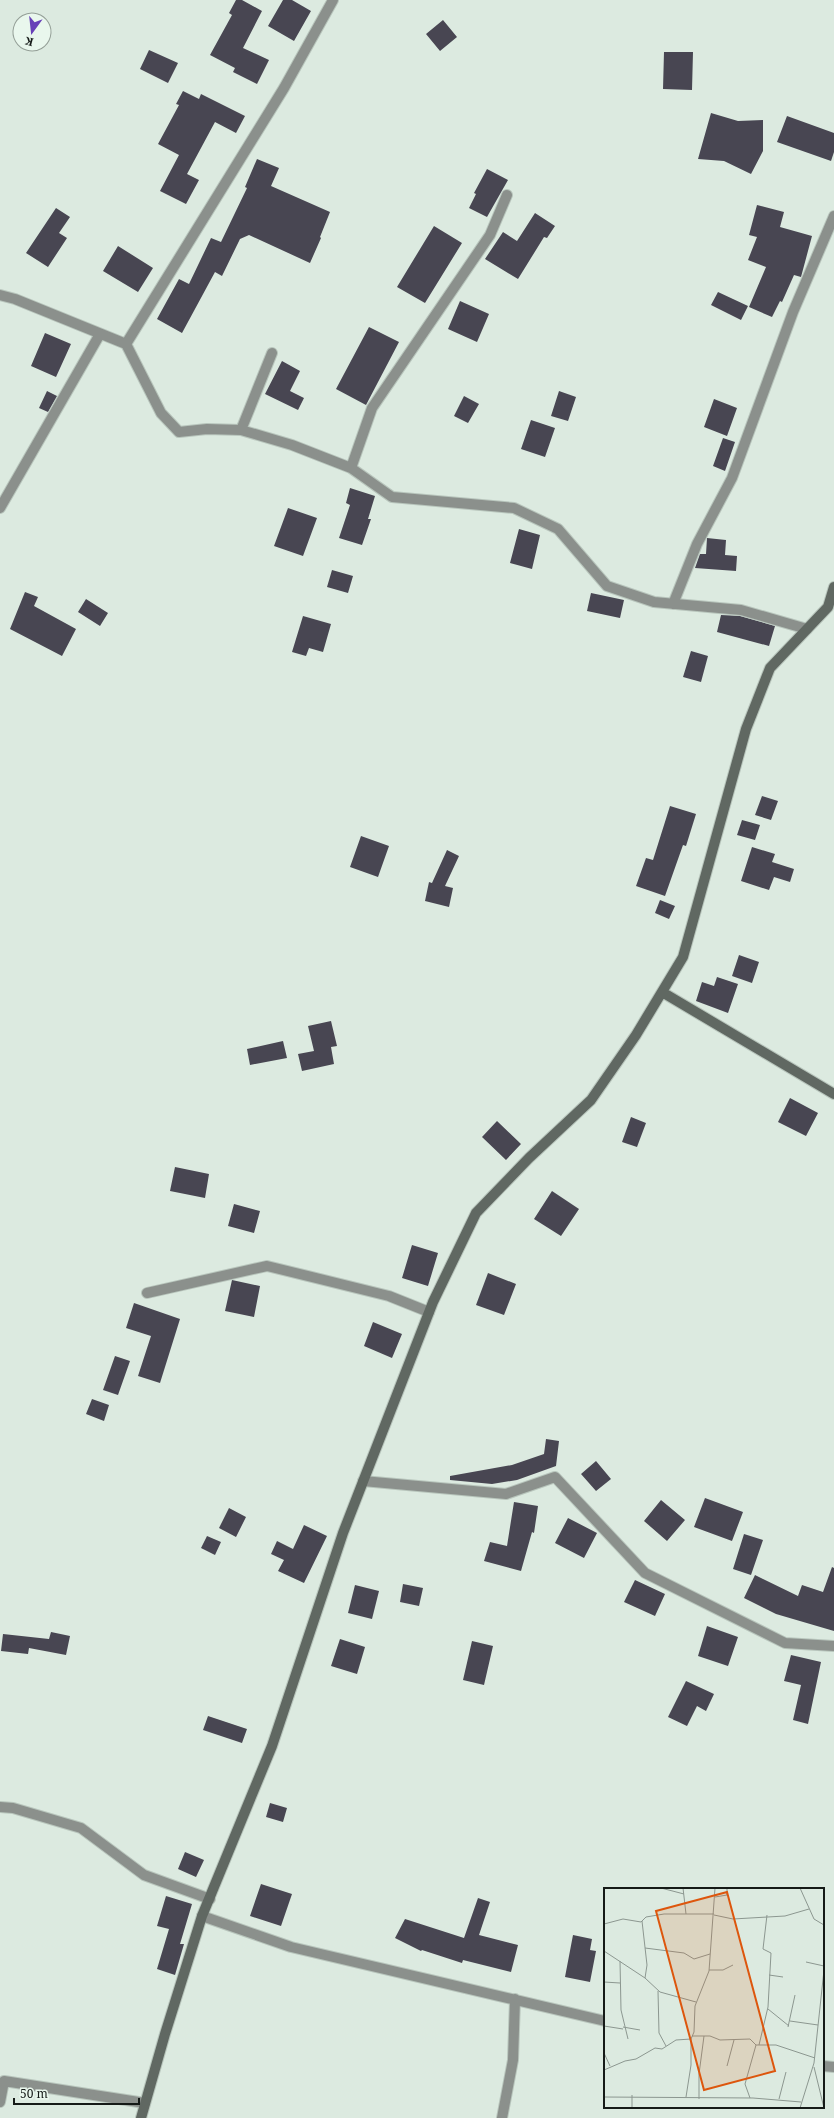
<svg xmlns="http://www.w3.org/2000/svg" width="834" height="2118" font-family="'Noto Serif',serif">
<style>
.building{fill:#484652}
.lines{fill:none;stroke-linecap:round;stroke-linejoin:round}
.street-casing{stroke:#b8c5bc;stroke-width:12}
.secondary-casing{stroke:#b8c5bc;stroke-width:12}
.street{stroke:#8b908c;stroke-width:10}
.secondary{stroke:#606862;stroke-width:10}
.inset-road{fill:none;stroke:#8c9790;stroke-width:1}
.view{fill:#dd560d;fill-opacity:0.15;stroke:#dd560d;stroke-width:2}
.inset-edge{fill:none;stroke:#151a17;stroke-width:2}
</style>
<rect width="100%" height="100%" fill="#dceae0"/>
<path class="building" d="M236,0H242L262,11L243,48L269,60L257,84L233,72L235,68L210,55L232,15L229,13Z
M283,0H292L311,11L294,41L268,26Z
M443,20L457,37L440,51L426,34Z
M149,50L178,63L168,83L140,69Z
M664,52H693L692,90L663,89Z
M183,91L199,99L201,94L245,116L236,133L215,122L187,174L199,180L186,204L160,191L179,155L158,144L179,105L176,104Z
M711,113L738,121L763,120V151L751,174L724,161L698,159Z
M787,116L834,133V152L831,161L777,142Z
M257,159L279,168L271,186L330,212L320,237L321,238L310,263L249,235L240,239L222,276L215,272L182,333L157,319L179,279L189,284L211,238L221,242L247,188L245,187Z
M487,169L508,180L487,217L469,208L476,194L474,193Z
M757,205L784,212L780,227L812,236L801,277L794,275L782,302L780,301L772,317L749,307L766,267L748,260L757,237L749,235Z
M56,208L70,217L59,233L67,238L48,267L26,253Z
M535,213L555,226L547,238L544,237L518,279L485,259L503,232L517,241Z
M434,226L462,243L425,303L397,287Z
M118,246L153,268L138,292L103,271Z
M718,292L748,306L741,320L711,305Z
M460,301L489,314L477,342L448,329Z
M369,327L399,342L366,405L336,389Z
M45,333L71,344L56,377L31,366Z
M282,361L300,371L290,391L304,398L298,410L265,394Z
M47,391L57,396L48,412L39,408Z
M559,391L576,397L568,421L551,416Z
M464,396L479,404L468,423L454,416Z
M714,399L737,408L727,436L704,427Z
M531,420L555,428L545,457L521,449Z
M723,438L735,442L725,471L713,466Z
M350,488L375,496L368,519H371L362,545L339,538L350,505L346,503Z
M288,508L317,518L303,556L274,546Z
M519,529L540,535L532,569L510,563Z
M707,538L726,540L725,555L737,556L736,571L695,568L700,554H706Z
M332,570L353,576L348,593L327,587Z
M25,592L38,597L34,606L76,629L62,656L10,629Z
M591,593L624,600L620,618L587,611Z
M86,599L108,613L100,626L78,612Z
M721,615L740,616L775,626L769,646L717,632Z
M303,616L331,624L323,652L309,648L306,656L292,652Z
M691,651L708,656L701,682L683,677Z
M762,796L778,801L771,820L755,815Z
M670,806L696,814L686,846L683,845L665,896L636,886L646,858L653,860Z
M742,820L760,825L755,840L737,835Z
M361,836L389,846L378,877L350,867Z
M752,847L775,854L772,862L794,869L790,882L774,877L769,890L741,881Z
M447,850L459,856L445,886L453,888L449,907L425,901L429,882L432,883Z
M660,900L675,906L669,919L655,913Z
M739,955L759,962L752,983L732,976Z
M717,977L738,984L728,1013L696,1001L702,982L714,986Z
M331,1021L337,1046L331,1047L334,1064L302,1071L298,1054L314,1051L308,1026Z
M283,1041L287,1058L250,1065L247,1049Z
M790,1098L818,1113L806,1136L778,1122Z
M631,1117L646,1123L637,1147L622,1142Z
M497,1121L521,1144L506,1160L482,1137Z
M175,1167L209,1174L205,1198L170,1191Z
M552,1191L579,1209L561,1236L534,1219Z
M234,1204L260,1211L254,1233L228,1226Z
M412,1245L438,1253L428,1286L402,1278Z
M488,1273L516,1284L504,1315L476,1305Z
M232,1280L260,1286L254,1317L225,1311Z
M134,1303L180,1319L160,1383L138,1376L151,1336L126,1328Z
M373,1322L402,1334L392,1358L364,1346Z
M115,1356L130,1361L118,1395L103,1390Z
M92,1399L109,1405L104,1421L86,1414Z
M546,1439L559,1441L556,1466L517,1480L492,1484L450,1480V1476L512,1465L544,1454Z
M596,1461L611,1479L596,1491L581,1474Z
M705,1498L743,1512L732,1541L694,1527Z
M661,1500L685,1520L667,1541L644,1521Z
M514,1502L538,1506L534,1533L532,1532L521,1571L484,1561L490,1542L507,1546Z
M229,1508L246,1517L236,1537L219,1528Z
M568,1518L597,1533L584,1558L555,1543Z
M304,1525L327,1536L304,1583L278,1571L284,1560L271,1554L277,1541L293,1549Z
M744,1534L763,1540L751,1575L733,1569Z
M207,1536L221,1542L215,1555L201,1548Z
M832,1567L834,1568V1631L776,1614L744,1598L755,1575L798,1596L802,1585L823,1592Z
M635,1580L665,1594L655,1616L624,1602Z
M403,1584L423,1588L419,1606L400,1602Z
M355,1585L379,1591L372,1619L348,1613Z
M707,1626L738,1637L728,1666L698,1656Z
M51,1632L70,1636L66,1655L29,1648L28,1654L1,1651L3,1634L49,1639Z
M340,1639L365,1647L357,1674L331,1666Z
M472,1641L493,1646L484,1685L463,1680Z
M791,1655L821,1662L808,1724L793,1720L801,1685L784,1681Z
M686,1681L714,1694L706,1711L697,1706L687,1726L668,1717Z
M208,1716L247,1729L242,1743L203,1730Z
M270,1803L287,1808L283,1822L266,1817Z
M185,1852L204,1860L196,1877L178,1869Z
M261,1884L292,1894L281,1926L250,1916Z
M166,1896L192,1904L180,1944H184L175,1975L157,1969L169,1929L157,1926Z
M478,1898L490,1902L479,1935L518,1945L511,1972L463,1960L462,1963L422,1950L421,1951L395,1938L405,1919L464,1938Z
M573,1935L592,1939L590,1950L596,1951L590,1982L565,1977Z"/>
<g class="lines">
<defs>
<path id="street" d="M0,295L15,299L126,344L161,413L179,432L207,429L241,430L292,445L351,468L392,497L514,508L558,529L607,586L654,602L741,610L807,629
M126,344L284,88L333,0
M241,430L272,353
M351,468L372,408L490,235L507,195
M0,508L100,334
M673,604L697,544L732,478L793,312L834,216
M147,1293L267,1266L389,1296L429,1312
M363,1481L506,1494L555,1477L645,1573L785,1643L834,1646
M0,1807L13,1808L81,1828L144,1875L210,1899
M202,1916L291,1947L605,2021
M823,2066L834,2067
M0,2102L4,2081L145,2103
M502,2118L513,2060L515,1999"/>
<path id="secondary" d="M662,992L834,1094
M141,2118L165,2034L202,1916L272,1746L343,1533L433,1302L476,1213L529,1158L591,1100L636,1035L683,957L746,729L770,668L828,607L834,587"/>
</defs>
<use href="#street" class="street-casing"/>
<use href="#secondary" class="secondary-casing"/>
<use href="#street" class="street"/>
<use href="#secondary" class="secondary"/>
</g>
<g transform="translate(604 1888)">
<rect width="220" height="220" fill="#dceae0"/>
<path class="inset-road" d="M57,0L80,6M79,0L82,26M196,0L210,31L220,37M111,9L123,7V0M110,27L129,31L181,28L205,21M38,33L43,77L41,90M0,36L19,31L37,34L42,29L60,26H110M41,60L80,65L90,71L106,66M0,63L41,90L56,104L92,114M16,73L17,122L24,151M202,74L220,78M105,82H119L129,77M165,87L179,89M0,94L16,95M54,103L55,145L62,158M164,121L185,138M186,133L214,137M0,138L19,141M19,139L36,142M184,139L191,107M88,148H106L116,152L146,151L152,157H172L211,170M155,157L164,119L167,65L159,61L163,27M0,165L6,178M123,178L130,152M210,179L220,220M0,182L21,173L32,171L51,160L58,161L72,152L87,151M0,209L149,210L197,214M82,209L87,177V151L90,144L91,118L105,83L111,0M146,210L141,196L152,157M95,211V186L100,148M175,211L182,184M28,220V207M196,220L210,175L220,82"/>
<path class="view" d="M123,4L171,183L100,202L52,23Z"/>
<rect width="220" height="220" class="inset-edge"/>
</g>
<g transform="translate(32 32) rotate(195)"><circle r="19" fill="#e9f7ed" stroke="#949f97"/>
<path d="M0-3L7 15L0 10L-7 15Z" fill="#6740b8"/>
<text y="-6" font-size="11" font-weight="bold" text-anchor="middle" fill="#151a17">K</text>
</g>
<path d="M14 2098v6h125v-6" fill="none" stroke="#151a17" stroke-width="2"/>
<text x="20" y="2098" font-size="12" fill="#151a17" stroke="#e9f7ed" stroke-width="3" paint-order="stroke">50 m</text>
</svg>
